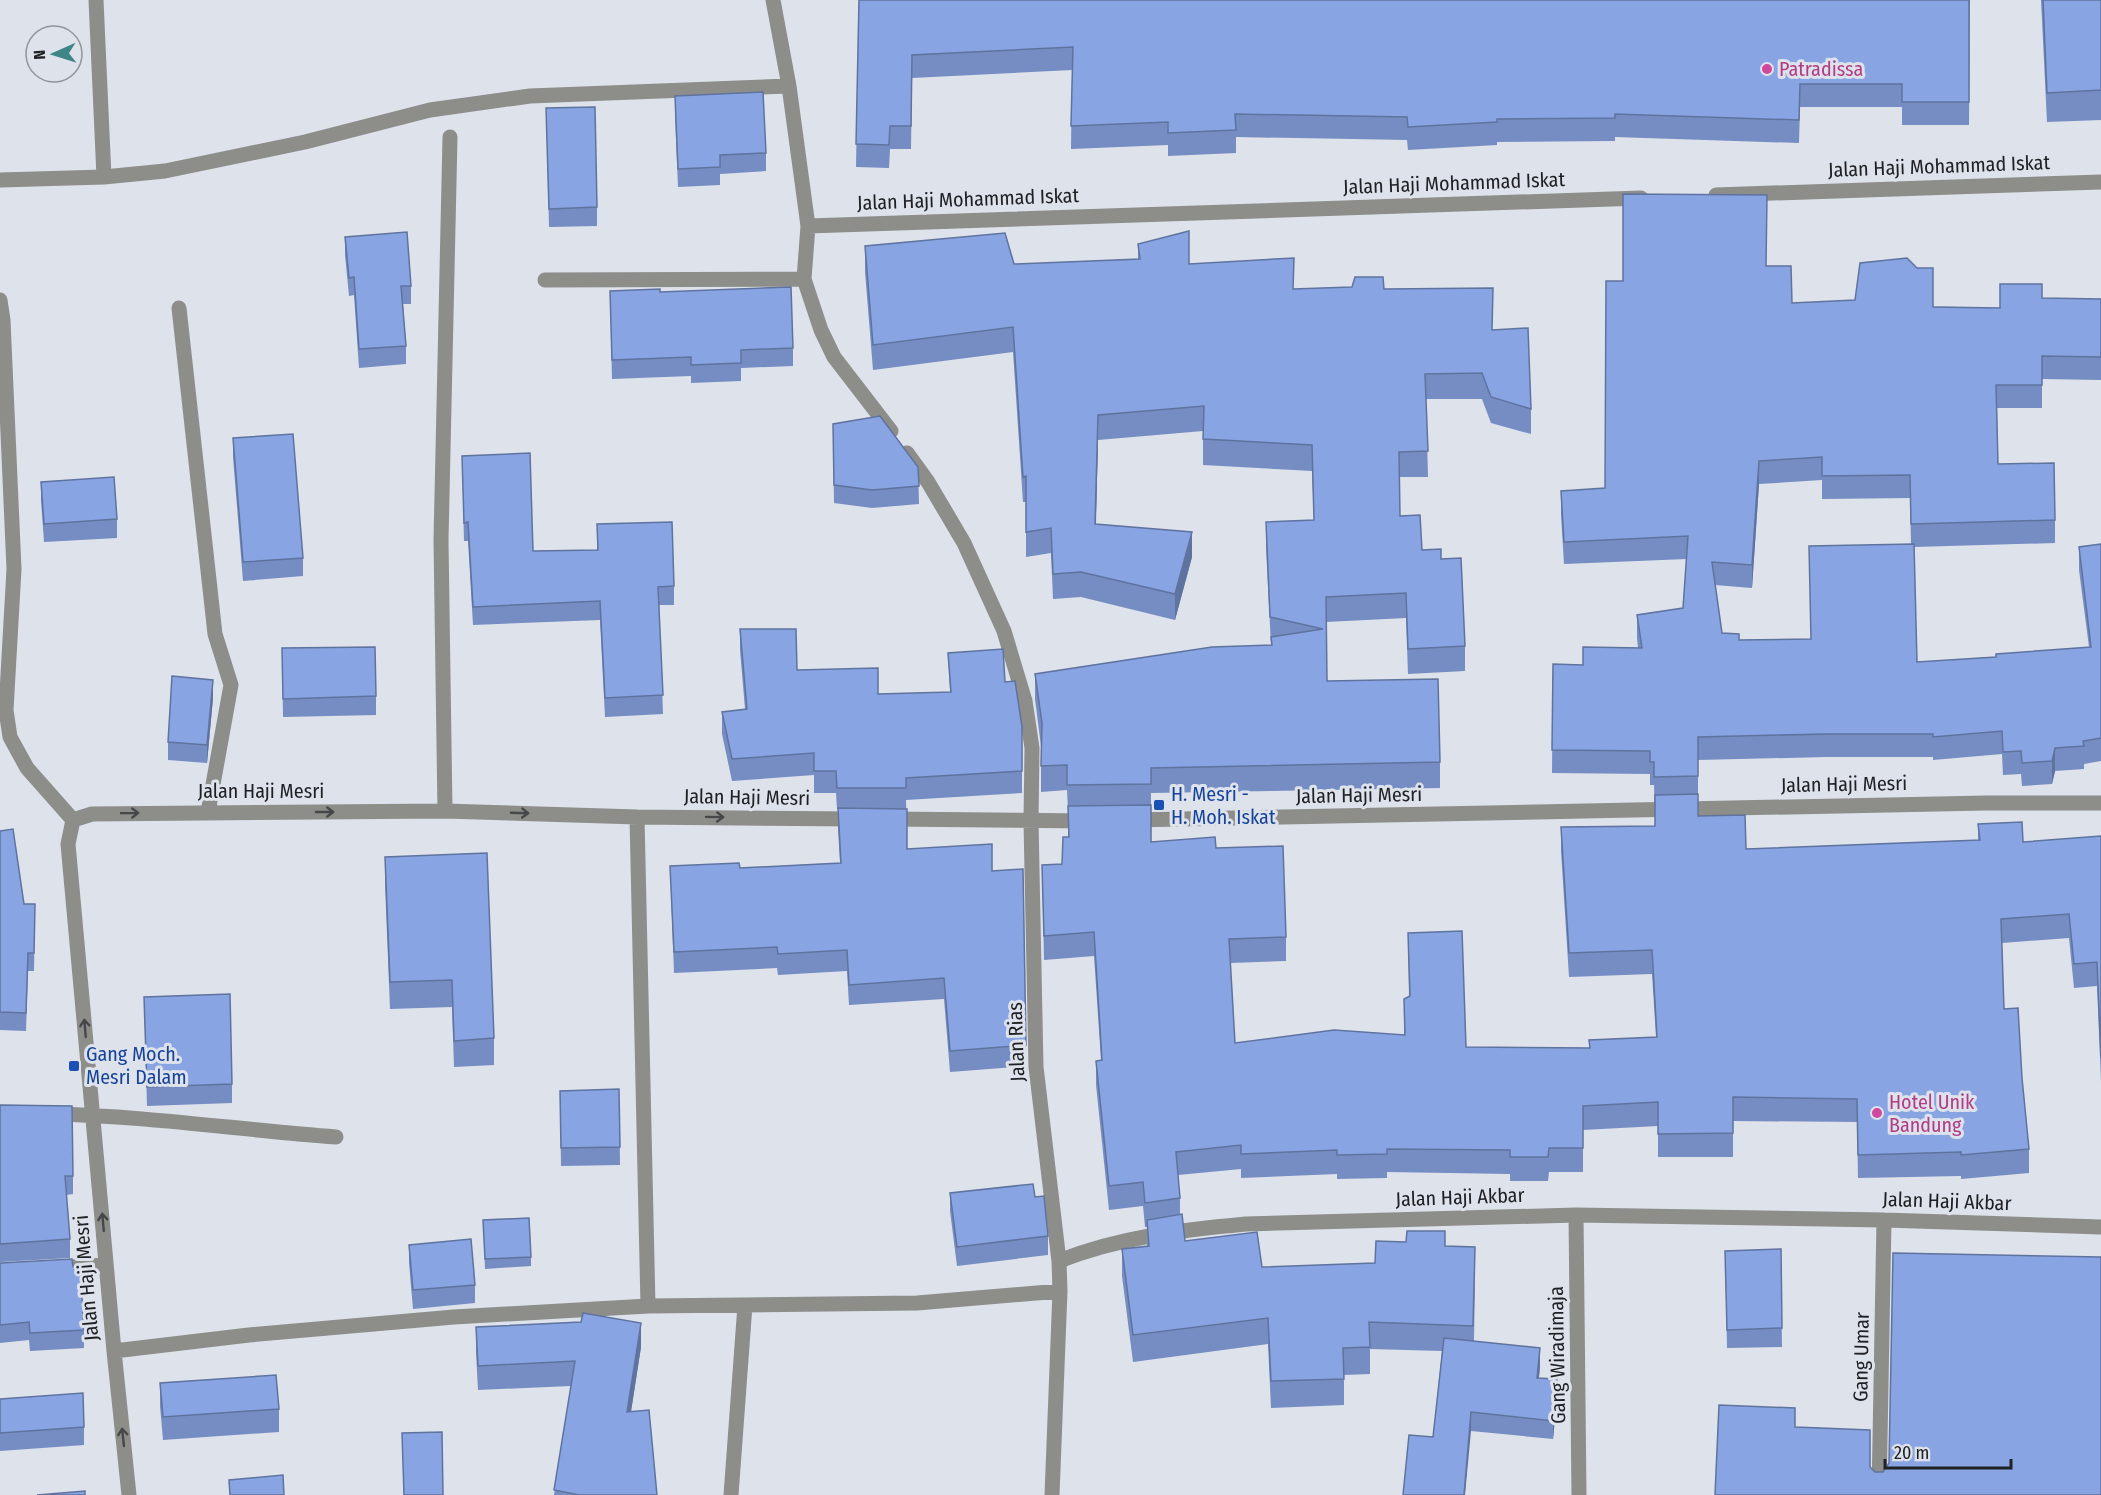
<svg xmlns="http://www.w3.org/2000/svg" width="2101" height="1495" font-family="'Fira Sans Condensed',sans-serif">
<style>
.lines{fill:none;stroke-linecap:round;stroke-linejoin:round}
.minor{stroke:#8d8e8a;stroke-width:15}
.wall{fill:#758dc3;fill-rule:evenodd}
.shaded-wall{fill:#5f739f}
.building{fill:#88a4e3;stroke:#5f739f;stroke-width:1.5}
.oneway{stroke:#464748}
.hotel-dot{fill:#d1479c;stroke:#dde2eb;stroke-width:2}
.transit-dot{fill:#1a4fb4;stroke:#dde2eb;stroke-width:2}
.labels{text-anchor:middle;stroke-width:6;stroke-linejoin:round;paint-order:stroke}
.hotel-label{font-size:20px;fill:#b23c85;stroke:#dde2eb;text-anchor:start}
.street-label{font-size:20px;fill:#202124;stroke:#dde2eb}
.transit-label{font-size:20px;fill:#164399;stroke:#dde2eb;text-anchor:start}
</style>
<rect width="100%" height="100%" fill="#dde2eb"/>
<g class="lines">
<path class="minor" d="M96,0L104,177
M773,0L789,86L808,226L804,279L821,330L834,357L891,431
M0,180L104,177L165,171L305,142L430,110L530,96L789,86
M1716,195L2101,182
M808,226L1641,198
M545,280L804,279
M0,300L3,320L14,569L6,710L10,737L27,768L73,820
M179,308L215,634L231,685L208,812
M907,453L928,482L964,543L1004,631L1025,701L1032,748L1031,821L1036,1067L1059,1261L1060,1291L1052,1495
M445,811L441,540L450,137
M637,817L648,1306
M888,819L1089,821
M73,820L92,814L445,811L637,817L858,819
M73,820L68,844L114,1351L129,1495
M1131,820L1986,803H2101
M52,1114C147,1116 241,1130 336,1137
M1576,1215L1579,1495
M1059,1261C1119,1237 1182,1230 1246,1224L1576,1215L1884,1220L2101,1227
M56,1268L106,1265
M114,1351L249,1335L454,1317L648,1306L917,1303L1060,1291
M731,1495L745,1305
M1879,1495L1884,1220"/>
</g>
<path class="wall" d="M859,0H1970L1969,125H1902V107H1800L1799,143L1615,137V141L1497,142V145L1408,150L1407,140L1236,137V153L1168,156V145L1071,149L1072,70L912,78L911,149H890L889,168L856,167Z
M2041,0H2101V120L2047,122Z
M675,96L766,153V171L720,174V185L678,187L675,115Z
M546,108L597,207V226L549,227Z
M345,237L411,286V304H403L406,346V364L359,368L354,295L349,296L345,255Z
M1138,244L1189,264L1294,289H1384L1492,330L1531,409V434L1491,423L1482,399H1426L1428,477H1399L1400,516L1422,550L1441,559L1465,646V671L1408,674L1406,618L1326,622L1327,681L1440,762V788L1151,793V842L1216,848L1286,937V961L1230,963L1235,1043L1404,1035V999L1409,997L1408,933L1466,1047L1589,1048V1040L1656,1037L1652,974L1569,977L1561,851V827L1655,826L1654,785H1650V774L1552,773L1553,664L1583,665L1638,648L1637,638V615L1683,608L1687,559L1564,564L1561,514V491L1605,488L1623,281L1766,266L1792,303L2000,308L2042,298L2101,299V380L2042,379V408H1997L1998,464L2055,520V543L1914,547L1917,662L1996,657L2089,647L2079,570V547L2101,544V761L2084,764V769L2055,771L2052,784L2022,786L2021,774L2003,775L2002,754L1933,760V757H1826L1698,760V816L1746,849L1978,840V824L2023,842L2101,836V1081L2097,986L2074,988L2069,938L2002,943L2004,1009L2022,1078L2029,1149V1173L1961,1179V1176L1858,1178L1857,1122L1733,1121V1157H1658V1126L1583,1130V1172H1549L1548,1181H1510V1174L1387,1172V1178L1337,1179V1174L1241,1178V1169L1178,1175L1180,1198V1214L1185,1241L1262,1267L1375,1263L1445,1246L1475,1274L1474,1341L1540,1366L1539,1378L1557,1398L1553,1439L1471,1431L1433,1437L1442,1351L1370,1349V1374L1344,1375V1405L1271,1408L1268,1344L1133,1362L1122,1276V1249L1147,1246V1227H1145L1143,1206L1109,1210L1096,1085V1061L1101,1060L1094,956L1044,960L1042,865L1062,864L1068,837V811L1067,790L1041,792V746L1035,699V674L1271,645L1266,547V522L1314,520L1312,471L1203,465V431L1098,440L1096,525L1192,557L1175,620L1081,597L1053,599L1051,553L1026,557V502H1023L1013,352L873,370L865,272V246L1014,264L1138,259ZM1822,480V499L1910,498L1911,544L1810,639L1739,640L1722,633L1715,585L1752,588L1759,484Z
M610,291L660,292L793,348V366L741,368V381L691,383V376L612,379Z
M833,424L918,467L919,504L872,508L834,503Z
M233,438L303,558V576L243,581L233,457Z
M462,456L533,551L597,550V524L674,586V605H659L663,714L605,717L600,620L473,625L468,541H464Z
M41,482L117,519V538L44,542L41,500Z
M740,629L797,670L878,694L950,692L948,653L1022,727V793L906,800L907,849L992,871L1026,1045V1066L950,1072L944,999L849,1005L847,971L778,975L777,968L674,973L670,866L740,868L840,863L838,829V809H837L836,793H814V775L732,781L722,734V712L745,709L740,650Z
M282,648L376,696V715L283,717Z
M213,698L207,763L168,760V742Z
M0,831L24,904H35L34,971H28L26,1031L0,1030Z
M385,857L494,1038V1065L454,1067L452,1007L390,1009L385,884Z
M144,997L232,1084V1103L147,1106Z
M619,1089L620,1165L561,1166L560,1091Z
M0,1105L73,1176V1194L66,1195L70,1239V1258L0,1262Z
M950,1193L1035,1197L1048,1236V1255L957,1266L950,1211Z
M483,1220L531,1257V1266L485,1269Z
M409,1245L475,1285V1303L413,1309L409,1263Z
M1781,1249L1782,1347L1727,1348L1725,1251Z
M0,1263L73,1267L84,1330V1348L30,1351L29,1340L0,1343Z
M476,1327L641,1347L631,1412L657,1495H554L571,1386L478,1390L476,1352Z
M160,1383L279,1409V1432L163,1440L160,1406Z
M0,1399L84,1427V1445L0,1451Z"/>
<path class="shaded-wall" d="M1098,415V440L1095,550V524Z
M1759,461V484L1752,588V565Z
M1192,532V557L1175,620V594Z
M213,680V698L207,763V745Z
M2055,748V771L2052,784V761Z
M641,1323V1347L627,1437V1412Z
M1540,1348V1366L1537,1396V1378Z
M1557,1379V1398L1553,1439V1421Z
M1471,1412V1431L1465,1495H1464Z"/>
<path class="building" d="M859,0H1969V102H1902V84H1800L1799,120L1615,114V118L1497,119V122L1408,127L1407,117L1235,114L1236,130L1168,133V122L1071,126L1073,47L912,55L911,126H890L889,145L856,144Z
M2043,0H2101V90L2047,93Z
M763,92L766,153L720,155V167L678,169L675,96Z
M595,107L597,207L549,209L546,108Z
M1623,194L1767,195L1766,266H1791L1792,303L1855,300L1860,263L1907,258L1917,268H1933V307L2000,308V284H2042V298L2101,299V357L2042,356V385H1996L1998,464L2054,463L2055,520L1911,524L1910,475L1822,476V457L1759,461L1752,565L1712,562L1722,633L1739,634V640L1811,639L1809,546L1914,544L1917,662L1996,657V654L2091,647L2079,547L2101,544V738L2083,741L2084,746L2055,748L2052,761L2022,763L2021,751L2003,752L2002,731L1933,737V734H1826L1698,737V776L1654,777V762H1650V751L1552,750L1553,664L1583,665V647L1642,648L1637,615L1683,608L1688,536L1564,542L1561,491L1605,488L1606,281H1623Z
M1189,231V264L1294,258L1293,289L1352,287L1355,277H1383L1384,289L1493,288L1492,330L1528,328L1531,409L1491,397L1482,373L1425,374L1428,451L1399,452L1400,516L1420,515L1422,550L1441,549V559L1461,558L1465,646L1408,649L1406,593L1326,597L1327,681L1438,679L1440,762L1151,768V784L1067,785V765L1041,766L1042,723L1035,674L1212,647L1272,645L1271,637L1323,629L1270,617L1266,522L1314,520L1312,445L1203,439L1204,406L1098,415L1095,524L1192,532L1175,594L1081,572L1053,574L1051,528L1026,532V476L1023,477L1013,327L873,345L865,246L1005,233L1014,264L1140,259L1138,244Z
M407,232L411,286H401L406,346L359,349L354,277L349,278L345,237Z
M791,287L793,348L741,350V363L691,365V357L612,360L610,291L660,289V292Z
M880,416L918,467L919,486L872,490L834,485L833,424Z
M293,434L303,558L243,562L233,438Z
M530,453L533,551L598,550L597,524L672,522L674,586L658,587L663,695L605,698L600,601L473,607L468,522L464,523L462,456Z
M114,477L117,519L44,524L41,482Z
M740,629H796L797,670L878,668V694L951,692L948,653L1003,649L1005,682L1015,681L1022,727V771L906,778V788H837L836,771H814V753L732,759L722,712L747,709Z
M375,647L376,696L283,699L282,648Z
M172,676L213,680L207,745L168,742Z
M1698,794V816L1745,815L1746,849L1980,840L1978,824L2022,822L2023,842L2101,836V1058L2097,962L2074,964L2069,914L2001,919L2004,1009L2018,1008L2022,1078L2029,1149L1961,1155V1152L1858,1155L1857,1099L1733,1097V1133L1658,1134V1102L1583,1106V1148H1549L1548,1157H1510V1150L1387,1149V1154L1337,1155V1150L1241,1154V1145L1176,1152L1180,1198L1145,1203L1143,1182L1109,1186L1096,1061L1102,1060L1094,932L1044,936L1042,865L1062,864L1063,837H1069L1068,806L1151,805V842L1215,837L1216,848L1283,846L1286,937L1229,939L1235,1043L1334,1030L1405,1035L1404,999L1410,996L1408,933L1462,931L1466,1047L1590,1048L1589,1040L1657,1037L1652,950L1569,953L1561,827L1655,826V795Z
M838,808L907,809V849L992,844V871L1023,869L1026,1045L950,1051L944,978L849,985L847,950L778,954L777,947L674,952L670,866L739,863L740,868L841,863Z
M13,829L24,904H35L34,953H28L26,1013L0,1012V831Z
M487,853L494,1038L454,1041L452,980L390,982L385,857Z
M230,994L232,1084L147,1087L144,997Z
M619,1089L620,1147L561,1148L560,1091Z
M0,1105L72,1106L73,1176H65L70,1239L0,1244Z
M1033,1184L1035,1197L1044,1196L1048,1236L957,1247L950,1193Z
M1182,1214L1185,1241L1257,1232L1262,1267L1375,1263L1376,1241L1406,1242L1407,1231H1445V1246L1475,1247L1473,1326L1369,1322L1370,1347L1343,1348L1344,1379L1271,1381L1268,1318L1133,1335L1122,1249L1149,1246L1147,1220Z
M529,1218L531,1257L485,1259L483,1220Z
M471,1239L475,1285L413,1290L409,1245Z
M1781,1249L1782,1328L1727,1330L1725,1251Z
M1893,1253L2101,1257V1495H1715L1719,1405L1795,1408V1427L1870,1430V1467L1875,1472H1883L1889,1463Z
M72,1259L73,1267L80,1266L84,1330L30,1333L29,1322L0,1325V1263Z
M583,1313L641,1323L627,1412L649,1410L657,1495H579L554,1490L575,1361L478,1366L476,1327L581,1322Z
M1444,1338L1540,1348L1537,1378L1557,1379L1553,1421L1471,1412L1464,1495H1403L1409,1435L1433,1437Z
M276,1375L279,1409L163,1417L160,1383Z
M83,1393L84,1427L0,1433V1399Z
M442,1432L443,1495H404L402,1433Z
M283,1475L284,1495H230L229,1480Z
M85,1491V1495H37Z"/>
<defs><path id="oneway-shaft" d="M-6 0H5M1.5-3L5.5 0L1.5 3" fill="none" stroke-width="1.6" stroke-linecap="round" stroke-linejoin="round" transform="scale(1.5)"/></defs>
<g class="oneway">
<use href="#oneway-shaft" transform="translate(325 812)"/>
<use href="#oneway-shaft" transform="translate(130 813) rotate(-1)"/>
<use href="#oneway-shaft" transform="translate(520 813) rotate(2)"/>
<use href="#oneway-shaft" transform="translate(715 817) rotate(1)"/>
<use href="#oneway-shaft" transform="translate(85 1028) rotate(-95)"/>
<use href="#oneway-shaft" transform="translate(103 1222) rotate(-95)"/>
<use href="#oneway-shaft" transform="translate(123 1437) rotate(-96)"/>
</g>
<g class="hotel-dot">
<circle cx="1767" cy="69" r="6"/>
<circle cx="1877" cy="1113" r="6"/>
</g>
<g class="transit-dot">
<rect x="1153" y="799" width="12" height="12" rx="3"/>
<rect x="68" y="1060" width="12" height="12" rx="3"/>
</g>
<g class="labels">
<g class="hotel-label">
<text x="1779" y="76">Patradissa</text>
<text x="1889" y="1109">Hotel Unik<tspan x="1889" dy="23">Bandung</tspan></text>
</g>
<g class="street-label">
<text transform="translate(1939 166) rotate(-2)" y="7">Jalan Haji Mohammad Iskat</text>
<text transform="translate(1454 183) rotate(-2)" y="7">Jalan Haji Mohammad Iskat</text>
<text transform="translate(968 199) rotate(-2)" y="7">Jalan Haji Mohammad Iskat</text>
<text transform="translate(1844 784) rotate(-1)" y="7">Jalan Haji Mesri</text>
<text x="261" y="798">Jalan Haji Mesri</text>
<text transform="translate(1359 795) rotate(-1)" y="7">Jalan Haji Mesri</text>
<text transform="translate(747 797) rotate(1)" y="7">Jalan Haji Mesri</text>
<text transform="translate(1016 1042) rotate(-92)" y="7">Jalan Rias</text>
<text transform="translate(1460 1197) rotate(-2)" y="7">Jalan Haji Akbar</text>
<text transform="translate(1947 1201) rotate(2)" y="7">Jalan Haji Akbar</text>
<text transform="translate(86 1278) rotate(-95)" y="7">Jalan Haji Mesri</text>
<text transform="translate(1557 1355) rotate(-91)" y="7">Gang Wiradimaja</text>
<text transform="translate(1861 1357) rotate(-89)" y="7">Gang Umar</text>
</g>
<g class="transit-label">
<text x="1171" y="801">H. Mesri -<tspan x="1171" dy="23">H. Moh. Iskat</tspan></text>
<text x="86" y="1061">Gang Moch.<tspan x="86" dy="23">Mesri Dalam</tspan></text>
</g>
</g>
<g transform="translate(54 54) rotate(267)"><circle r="28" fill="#dde2eb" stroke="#91959b" stroke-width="1.5"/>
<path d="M0-4.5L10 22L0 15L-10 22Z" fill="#3e8685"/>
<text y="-9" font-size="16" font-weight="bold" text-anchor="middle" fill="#202124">N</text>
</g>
<path d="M1885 1459v9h126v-9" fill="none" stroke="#202124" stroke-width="3"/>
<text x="1894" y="1459" font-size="18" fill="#202124" stroke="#dde2eb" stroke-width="4.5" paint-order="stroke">20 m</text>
</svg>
